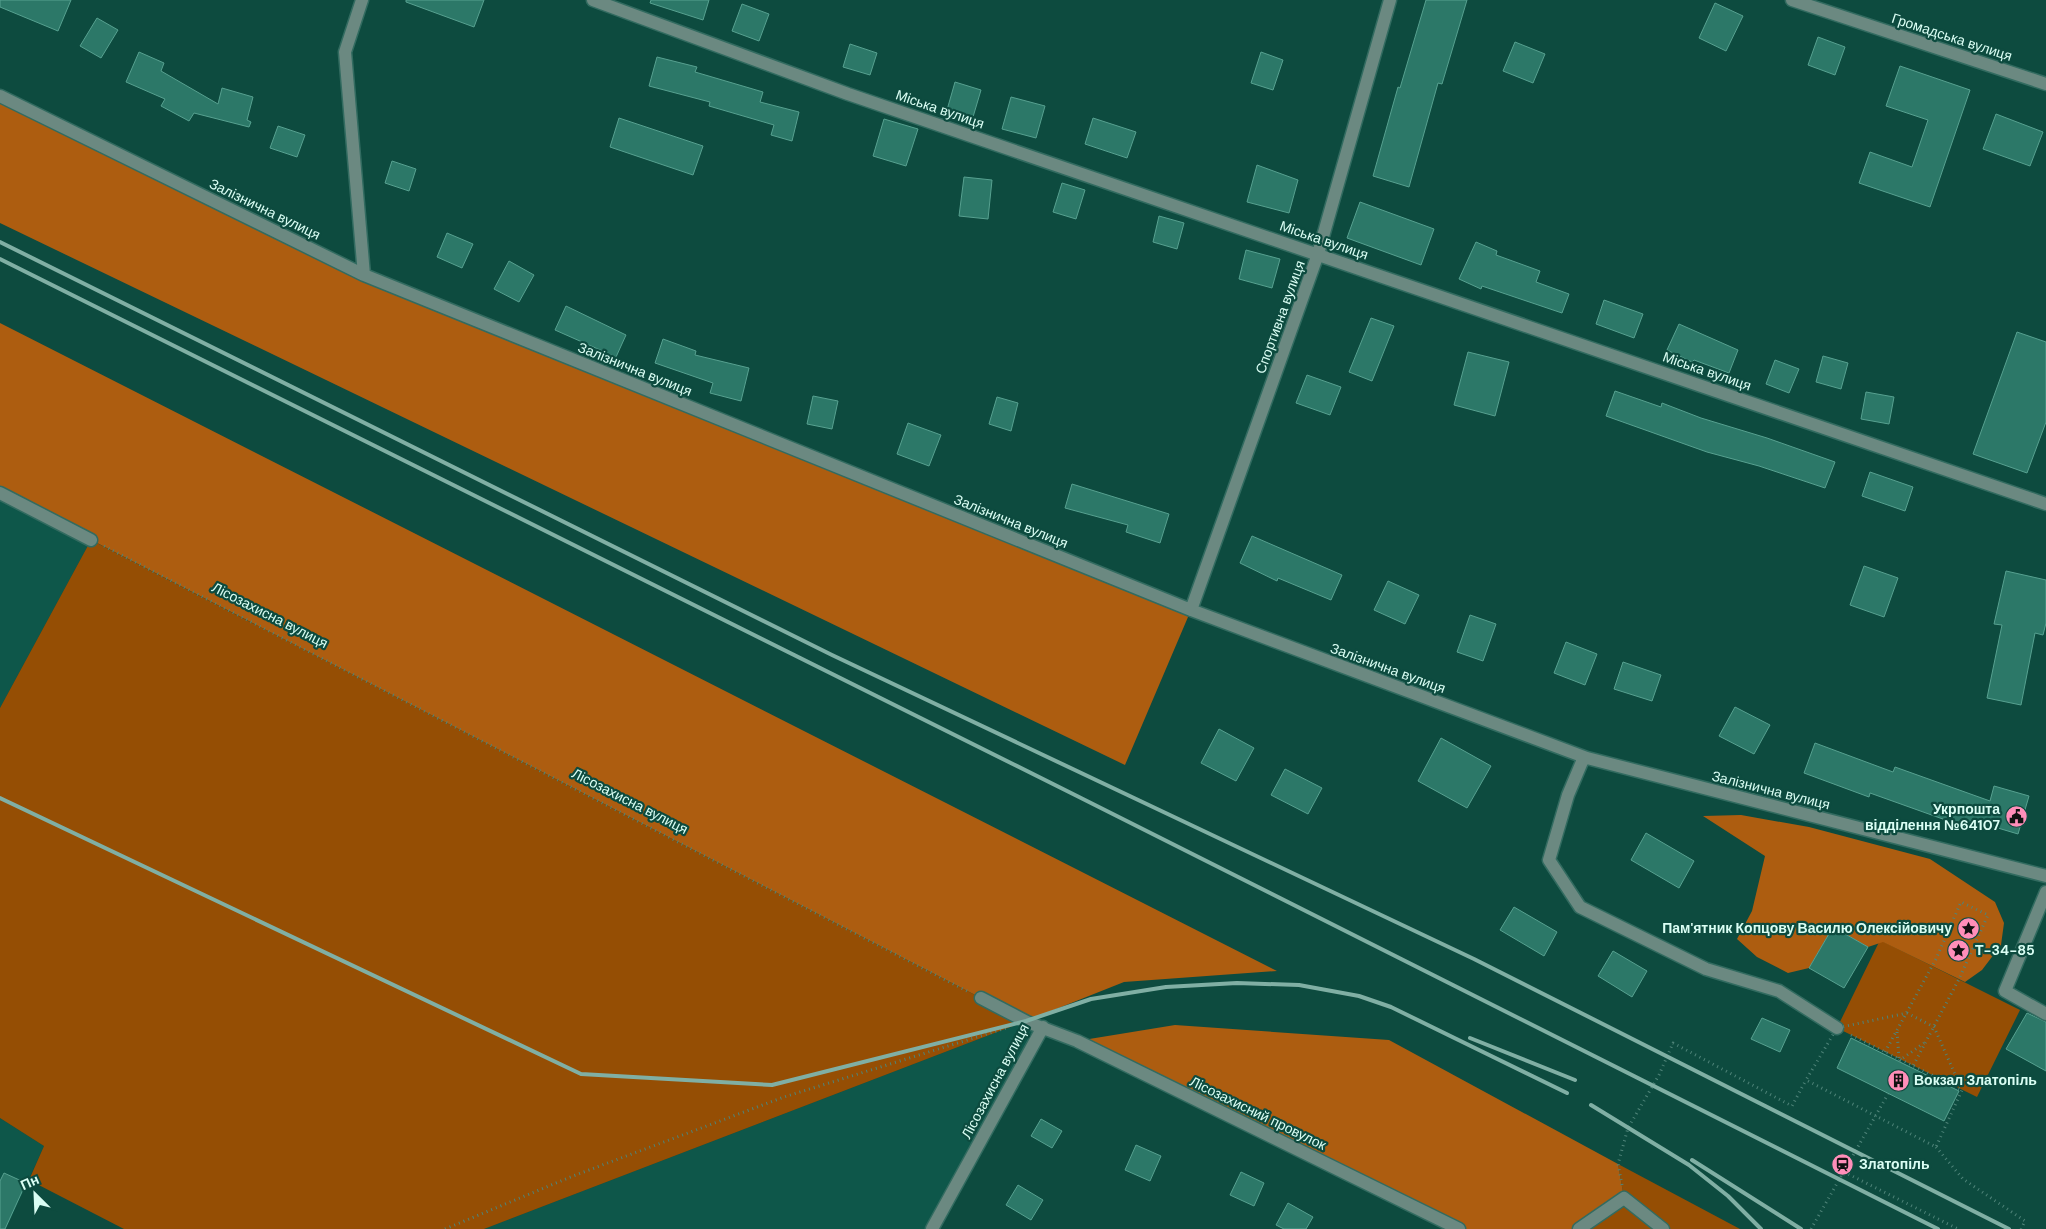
<svg xmlns="http://www.w3.org/2000/svg" width="2046" height="1229" font-family="'DM Sans',sans-serif">
<style>
.built{fill:#0e574a}
.green{fill:#954e04}
.forest{fill:#ad5d10}
.building{fill:#2c7868;stroke:#57a190}
.lines{fill:none;stroke-linecap:round;stroke-linejoin:round}
.minor-casing{stroke:#326b60;stroke-width:15}
.path{stroke:#4f8479;stroke-width:3;stroke-dasharray:1 4;stroke-linecap:butt}
.minor{stroke:#6b8981;stroke-width:12}
.rail{stroke:#80afa4;stroke-width:4}
.labels{text-anchor:middle;stroke-width:4.5;stroke-linejoin:round;paint-order:stroke}
.street-label{font-size:14px;fill:#dafef4;stroke:#0d4b3f}
.poi-label{font-size:14px;font-weight:bold;fill:#dafef4;stroke:#0d4b3f;text-anchor:start}
</style>
<rect width="100%" height="100%" fill="#0d4b3f"/>
<path class="built" d="M0,493L91,540L0,708Z
M1026,1021L1043,1027L932,1229H484Z
M0,1118L44,1146L6,1229H0Z"/>
<path class="green" d="M91,540L1026,1021L484,1229H124L29,1180L44,1146L0,1118V708Z
M1880,940L2020,1010L1977,1097L1837,1028Z
M1618,1164L1740,1229H1579L1624,1198Z"/>
<path class="forest" d="M0,96L364,275L1191,610L1125,765L0,223Z
M0,323L1277,971L1124,982L1026,1021L0,493Z
M1741,815L1809,827L1930,859L1995,902L2004,923L2001,945L1982,970L1965,982L1883,942L1868,947L1833,927L1809,968L1788,973L1757,957L1737,939L1752,911L1765,856L1703,816Z
M1175,1025L1389,1040L1618,1164L1624,1198L1579,1229H1459L1077,1041Z"/>
<path class="building" d="M0,0H71L58,31L0,7Z
M406,0H484L474,27L406,2Z
M651,0H709L703,20L650,3Z
M1426,0H1467L1442,84L1438,83L1409,187L1373,176L1398,87L1400,88Z
M1715,3L1743,16L1726,51L1699,38Z
M742,4L769,14L759,41L732,31Z
M97,18L118,30L101,58L80,46Z
M1818,37L1845,47L1835,75L1808,65Z
M1515,42L1545,54L1533,83L1503,71Z
M850,44L877,53L870,75L843,67Z
M139,52L164,63L161,71L218,104L222,88L253,97L247,120L251,122L249,127L194,113L189,121L161,106L165,99L126,82Z
M1261,52L1283,60L1273,90L1251,83Z
M657,57L697,67L695,72L763,92L760,102L799,112L792,141L771,135L774,125L709,106L710,102L649,86Z
M1900,66L1970,90L1930,207L1859,183L1870,152L1912,167L1928,120L1886,106Z
M955,82L981,90L973,117L947,110Z
M1011,97L1045,106L1036,138L1002,129Z
M1996,114L2043,132L2030,166L1983,149Z
M619,118L703,146L693,175L610,147Z
M1093,118L1136,132L1127,158L1085,144Z
M884,119L918,129L906,166L873,156Z
M278,126L305,135L297,157L270,148Z
M392,161L416,169L409,191L385,183Z
M1257,165L1298,180L1289,213L1247,202Z
M964,177L992,180L988,219L959,216Z
M1062,183L1085,190L1076,219L1053,212Z
M1360,202L1434,229L1421,265L1347,238Z
M1159,216L1184,223L1177,249L1153,242Z
M447,233L473,244L462,268L437,257Z
M1476,242L1497,251L1496,255L1540,271L1536,282L1569,294L1562,313L1482,286L1481,289L1459,279Z
M1246,250L1280,259L1272,288L1239,279Z
M509,261L534,275L519,302L494,289Z
M1604,300L1643,314L1634,338L1596,324Z
M566,306L626,335L616,357L555,330Z
M1371,318L1394,326L1372,381L1349,372Z
M1679,324L1738,350L1729,373L1694,360L1692,362L1667,350Z
M2017,332L2046,342V422L2027,473L1973,454Z
M663,339L696,351L695,355L749,368L741,401L710,393L713,383L655,363Z
M1468,352L1509,362L1495,416L1454,405Z
M1823,356L1848,363L1841,389L1816,382Z
M1775,360L1799,369L1789,393L1766,384Z
M1307,375L1341,387L1330,415L1296,403Z
M1615,391L1661,407L1662,403L1701,418L1767,438L1835,462L1825,488L1759,466L1707,452L1606,416Z
M1866,392L1894,397L1889,424L1861,419Z
M813,396L838,401L832,429L807,424Z
M997,397L1018,403L1011,431L989,424Z
M908,423L941,435L929,466L897,454Z
M1870,472L1913,487L1905,511L1862,496Z
M1072,484L1169,514L1160,543L1126,532L1128,525L1065,508Z
M1252,536L1342,575L1331,600L1278,578L1277,581L1240,563Z
M1864,566L1898,578L1884,617L1850,605Z
M2006,571L2046,580V623L2043,635L2035,633L2021,705L1987,698L2002,625L1994,624Z
M1388,581L1419,595L1405,624L1374,610Z
M1470,615L1496,624L1483,661L1457,652Z
M1566,642L1597,654L1585,685L1554,673Z
M1623,662L1661,675L1652,701L1614,689Z
M1735,707L1770,725L1754,754L1719,736Z
M1219,729L1254,748L1236,781L1201,763Z
M1441,738L1491,766L1467,808L1418,781Z
M1815,743L1893,772L1895,767L1990,801L1994,786L2029,796L2018,834L1971,820L1968,828L1870,793L1869,797L1804,773Z
M1285,769L1322,788L1308,814L1271,795Z
M1646,833L1694,861L1679,888L1631,860Z
M1514,907L1557,932L1544,956L1500,930Z
M1833,927L1868,947L1844,988L1809,968Z
M1613,951L1647,971L1632,997L1598,976Z
M2027,1013L2046,1022V1071L2006,1049Z
M1762,1018L1790,1030L1780,1052L1751,1039Z
M1851,1038L1959,1091L1944,1121L1837,1068Z
M1041,1119L1062,1131L1052,1148L1031,1136Z
M1136,1145L1161,1156L1150,1181L1125,1170Z
M1241,1172L1264,1183L1254,1206L1230,1195Z
M4,1173L26,1183L5,1229H0V1181Z
M1018,1185L1043,1200L1031,1220L1006,1205Z
M1288,1203L1313,1217L1306,1229H1284L1276,1225Z"/>
<g class="lines">
<defs>
<path id="minor" d="M362,0L345,52L364,275
M593,0L848,94L2046,504
M1792,0L2046,84
M0,96L364,275L1191,610L1587,758L2046,876
M0,493L91,540
M1191,610L1318,254L1390,0
M1584,757L1568,795L1549,860L1580,907L1706,969L1779,991L1837,1028
M2046,892L2005,991L2046,1014
M981,998L1027,1022L1077,1041L1459,1229
M932,1229L1043,1027
M1579,1229L1624,1198L1663,1229"/>
</defs>
<use href="#minor" class="minor-casing"/>
<path class="path" d="M104,546L967,991
M1907,1013L1934,1027L1962,1090L1936,1147L1806,1080L1837,1028Z
M1897,1032L1899,1058
M1851,1035L1962,1090
M1885,1052L1936,959L1961,902L1988,915L1959,979L1913,1066
M1899,1061L1924,1043
M1936,1147L1963,1179L2025,1221L2021,1229
M1844,1172L1958,1229
M1622,1185L1618,1164L1628,1128L1659,1075L1673,1043L1792,1106L1806,1080
M445,1229L573,1176L784,1097L1006,1028
M1811,1229L1888,1094"/>
<use href="#minor" class="minor"/>
<path class="rail" d="M0,242L832,655L1474,959L2009,1229
M0,259L1077,796L1938,1229
M0,798L581,1074L772,1085L1026,1021L1091,999L1166,987L1237,983L1299,985L1359,996L1391,1007L1567,1093
M1470,1038L1575,1080
M1591,1105L1689,1165L1728,1196L1761,1229
M1692,1160L1801,1229"/>
</g>
<defs>
<symbol id="civic-disc" viewBox="-11 -11 22 22"><circle r="9.5" fill="#ff8eb9" stroke="#0d4b3f"/><path d="M-.6-6.5H3V-4.5H.6V-3L4-1V1h2V6H-6V1h2V-1L-.6-3ZM-1.2 2.5V6h2.4V2.5Z" fill="#111"/></symbol>
<symbol id="sight-disc" viewBox="-11 -11 22 22"><circle r="9.5" fill="#ff8eb9" stroke="#0d4b3f"/><path d="M0-6L1.8-2.2L6-1.7L2.9 1.2L3.7 5.4L0 3.3L-3.7 5.4L-2.9 1.2L-6-1.7L-1.8-2.2Z" fill="#111"/></symbol>
<symbol id="building-disc" viewBox="-11 -11 22 22"><circle r="9.5" fill="#ff8eb9" stroke="#0d4b3f"/><path d="M-4-6H4V6H1V3H-1V6H-4ZM-2.5-4.3h1.7v1.8h-1.7ZM.8-4.3h1.7v1.8H.8ZM-2.5-1h1.7V.8h-1.7ZM.8-1h1.7V.8H.8Z" fill="#111"/></symbol>
<symbol id="station-disc" viewBox="-11 -11 22 22"><circle r="9.5" fill="#ff8eb9" stroke="#0d4b3f"/><path d="M-3-6H3Q5-6 5-4V2Q5 4 3 4L4.5 6H3L1.5 4h-3L-3 6H-4.5L-3 4Q-5 4-5 2V-4Q-5-6-3-6ZM-3.5-4v3h7v-3ZM-3.5 1v1.5H-2V1ZM2 1v1.5H3.5V1Z" fill="#111"/></symbol>
</defs>
<g fill-rule="evenodd">
<use href="#civic-disc" x="2004" y="804" width="25" height="25"/>
<use href="#sight-disc" x="1956" y="916" width="25" height="25"/>
<use href="#sight-disc" x="1946" y="938" width="25" height="25"/>
<use href="#building-disc" x="1886" y="1068" width="25" height="25"/>
<use href="#station-disc" x="1830" y="1152" width="25" height="25"/>
</g>
<g class="labels">
<g class="street-label">
<text transform="translate(1952 37) rotate(18)" y="5">Громадська вулиця</text>
<text transform="translate(940 109) rotate(19)" y="5">Міська вулиця</text>
<text transform="translate(265 209) rotate(26)" y="5">Залізнична вулиця</text>
<text transform="translate(1324 240) rotate(19)" y="5">Міська вулиця</text>
<text transform="translate(1280 317) rotate(-70)" y="5">Спортивна вулиця</text>
<text transform="translate(635 369) rotate(22)" y="5">Залізнична вулиця</text>
<text transform="translate(1707 371) rotate(19)" y="5">Міська вулиця</text>
<text transform="translate(1011 521) rotate(22)" y="5">Залізнична вулиця</text>
<text transform="translate(270 615) rotate(27)" y="5">Лісозахисна вулиця</text>
<text transform="translate(1388 668) rotate(20)" y="5">Залізнична вулиця</text>
<text transform="translate(1771 790) rotate(14)" y="5">Залізнична вулиця</text>
<text transform="translate(630 801) rotate(27)" y="5">Лісозахисна вулиця</text>
<text transform="translate(995 1081) rotate(-62)" y="5">Лісозахисна вулиця</text>
<text transform="translate(1258 1113) rotate(26)" y="5">Лісозахисний провулок</text>
</g>
<g class="poi-label">
<text x="2000" y="814" text-anchor="end">Укрпошта<tspan x="2000" dy="16">відділення №64107</tspan></text>
<text x="1952" y="933" text-anchor="end">Пам'ятник Копцову Василю Олексійовичу</text>
<text x="1975" y="955">Т-34-85</text>
<text x="1914" y="1085">Вокзал Златопіль</text>
<text x="1859" y="1169">Златопіль</text>
</g>
</g>
<g transform="translate(35 1194) rotate(336)" stroke="#0d4b3f" stroke-width="4" paint-order="stroke">
<path d="M0-4L9 19L0 12L-9 19Z" fill="#dafef4"/>
<text y="-8" font-size="14" font-weight="bold" text-anchor="middle" fill="#dafef4">Пн</text>
</g>
</svg>
